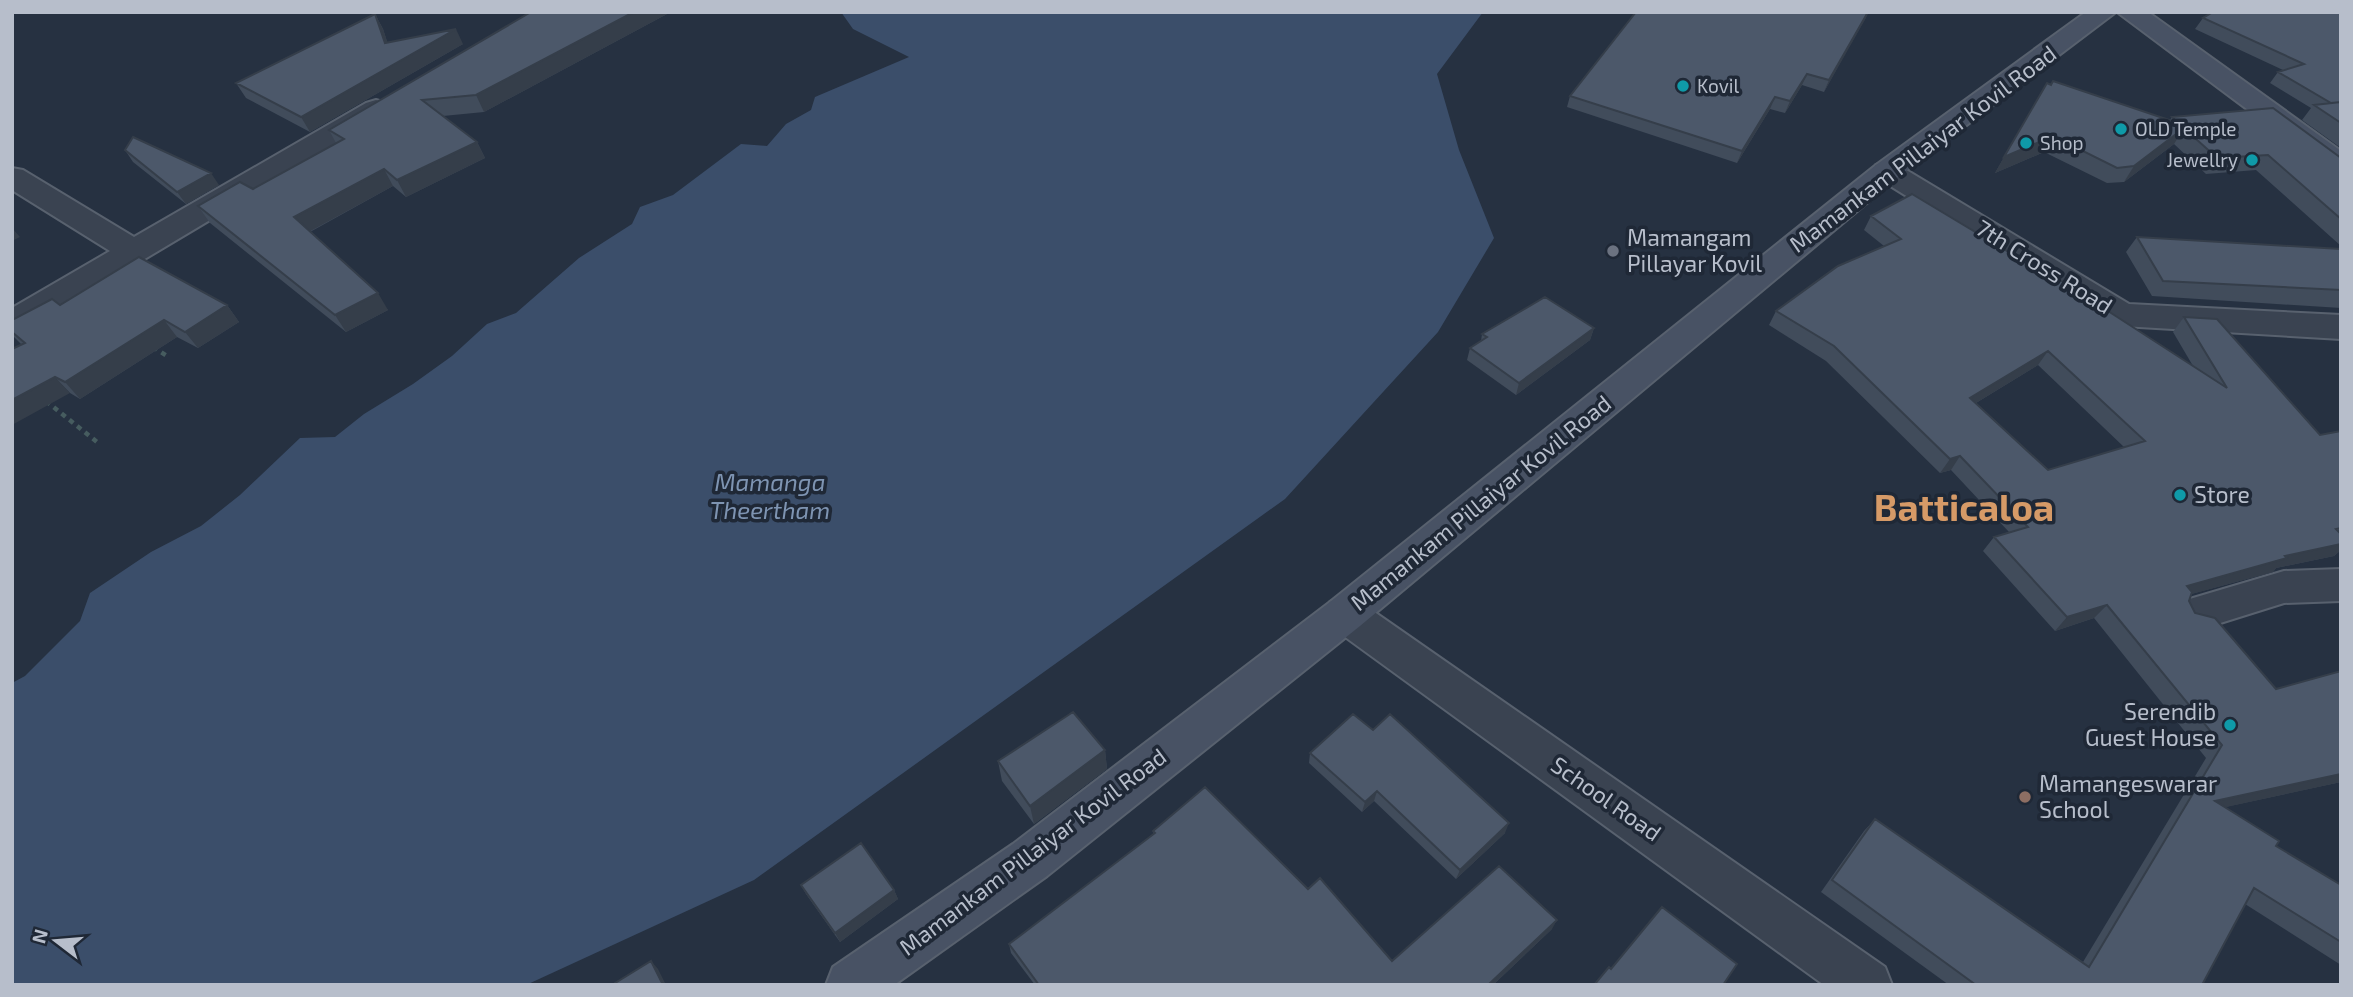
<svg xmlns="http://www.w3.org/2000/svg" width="2353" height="997" font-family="'Exo 2',sans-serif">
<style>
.water{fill:#3b4e6a}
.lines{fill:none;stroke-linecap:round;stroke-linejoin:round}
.street-casing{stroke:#58616e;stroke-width:4}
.secondary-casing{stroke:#58616e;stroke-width:4}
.path{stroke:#465c5f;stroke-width:4.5;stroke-dasharray:5 5;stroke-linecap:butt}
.street{fill:#3a4351;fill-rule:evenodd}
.secondary{fill:#485264;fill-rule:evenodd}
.wall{fill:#414c5b;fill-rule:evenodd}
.shaded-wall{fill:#353e4a}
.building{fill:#4c586a;stroke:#353e4a;stroke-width:2;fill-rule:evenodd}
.culture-dot{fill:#0f9aa8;stroke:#1f2836;stroke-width:2.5}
.worship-dot{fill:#6b7280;stroke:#1f2836;stroke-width:2.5}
.education-dot{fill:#8d6e63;stroke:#1f2836;stroke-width:2.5}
.labels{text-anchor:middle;stroke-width:7;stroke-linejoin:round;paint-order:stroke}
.far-poi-label{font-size:19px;fill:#b7becb;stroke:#1f2836;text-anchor:start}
.street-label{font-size:23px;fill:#b7becb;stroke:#1f2836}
.poi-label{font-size:23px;fill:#b7becb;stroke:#1f2836;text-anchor:start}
.water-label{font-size:24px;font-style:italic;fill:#7e94b2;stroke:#1f2836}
.town-label{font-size:37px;font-weight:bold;fill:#d69a67;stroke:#1f2836}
</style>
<rect width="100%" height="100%" fill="#263141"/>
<path class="water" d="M841,12H1483L1437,74L1459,150L1494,238L1438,332L1285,499L754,880L526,985H12V683L25,676L80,621L90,593L151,552L201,526L240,495L300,438L335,437L364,414L413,384L452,356L487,324L516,313L579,258L632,224L640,207L673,195L741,144L767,146L786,124L811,110L815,97L909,57L853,29Z"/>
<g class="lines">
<defs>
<path id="street" d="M376,100L386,103L390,109L386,115L24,331L12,335V308L110,251L12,190V168L23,170L134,237L366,103Z
M1887,162L1898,165L2129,304L2341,315V339L2122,326L2110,323L1876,177L1872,171L1876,165Z
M2341,569V601L2284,603L2198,630L2183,625L2177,613L2183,601L2284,571Z
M1345,597L1360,602L1885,967L1892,985H1824L1330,626L1324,614L1330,602Z"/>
<path id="secondary" d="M2086,12H2116L1898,177L1360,626L1047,876L894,985H826L833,967L1013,844L1330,602L1876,165Z
M2117,12H2148L2341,151V174L2330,171Z"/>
</defs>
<use href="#street" class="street-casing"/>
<use href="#secondary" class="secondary-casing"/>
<path class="path" d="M153,347L167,356
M46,401L97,442"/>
<use href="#street" class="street"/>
<use href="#secondary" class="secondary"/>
</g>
<path class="wall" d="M531,12H667V14L484,112L443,116L477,142L485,158L406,197L393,186L310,232L388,310L346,332L210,223L198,206L253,189L336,143L329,130Z
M1636,12H1868L1824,92L1802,85L1785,113L1770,109L1737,163L1567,107L1570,96Z
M2341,12V148L2302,120L2311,108L2270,83L2278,72L2283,70L2195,29L2203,18Z
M375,14L383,29L387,42L463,44L310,132L246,98L236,83Z
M2047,83L2170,120L2172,117L2341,158V246L2256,170L2206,174L2174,144L2124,182L2107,183L2044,152L1995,173Z
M125,150L219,185L186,204L133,162Z
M1871,216L2193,366L2173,332L2184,317L2320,435L2341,431V550L2334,556L2276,568L2273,572L2191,594L2189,601L2195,613L2276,689L2341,671V782L2225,807L2276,846L2341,885V965L2245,904L2202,985H1949L1821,892L1864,831L1875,819L2083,962L2206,758L2094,618L2055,631L1983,551L1994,537L2009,532L1951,470L1940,473L1826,361L1769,325L1776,311L1884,246L1864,230ZM2038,365L2124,447L2048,470L1976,403Z
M2137,237L2341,249V308L2152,296L2126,252Z
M227,305L239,322L198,348L177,337L80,399L70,393L12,335V320Z
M1594,328L1590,340L1516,395L1467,360L1470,348L1481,341L1482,334Z
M1373,730L1505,833L1456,879L1374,801L1362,812L1309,763L1310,753Z
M1105,750L1107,769L1034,824L1002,781L998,761Z
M1153,831L1308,889L1392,961L1552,929L1493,985H1035L1011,953L1009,944L1153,834Z
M801,885L894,890L898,899L840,942L806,894Z"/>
<path class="shaded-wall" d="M634,12H667V14L484,112L476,95Z
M1868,12L1866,18L1824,92L1829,80Z
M375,14L383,29L393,58L385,43Z
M456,29L463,44L310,132L301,117Z
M1807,74L1802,85L1785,113L1790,101Z
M1775,97L1770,109L1737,163L1742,151Z
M2184,128L2174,144L2124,182L2134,166Z
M2053,136L2044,152L1995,173L2004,157Z
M477,142L485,158L406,197L397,180Z
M384,169L393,186L305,234L294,217Z
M211,173L219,185L186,204L177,192Z
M12,228L20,237L12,241Z
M378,293L388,310L346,332L335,315Z
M227,305L239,322L198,348L185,332Z
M164,320L177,337L80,399L65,382Z
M1594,328L1590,340L1516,395L1519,383Z
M2048,351L2038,365L1961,412L1970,398Z
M55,377L70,393L12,425V400Z
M1960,456L1951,470L1940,473L1950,459Z
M2341,544V550L2334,556L2276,568L2273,572L2173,599L2187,586L2285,556Z
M2107,605L2094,618L2055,631L2067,617Z
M1105,750L1107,769L1034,824L1030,806Z
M2341,774V782L2199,813L2215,801Z
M1377,791L1374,801L1362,812L1365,802Z
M1509,823L1505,833L1456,879L1460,870Z
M894,890L898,899L840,942L835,933Z
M1557,920L1552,929L1493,985H1488Z
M651,961L658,969L666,985H663Z"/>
<path class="building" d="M531,12H634L476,95L422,100L477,142L397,180L384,169L294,217L378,293L335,315L198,206L240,182L253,189L344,139L329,130Z
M1636,12H1868L1829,80L1807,74L1790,101L1775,97L1742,151L1570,96Z
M2213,12H2341V102L2331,103L2278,72L2304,64L2203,18Z
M375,14L385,43L456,29L301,117L236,83Z
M2053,81L2178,123L2172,117L2273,108L2341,158V219L2268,155L2217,158L2184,128L2134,166L2117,168L2053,136L2004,157L2047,83L2051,85Z
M2341,102V123L2314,105Z
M133,137L211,173L177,192L125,150Z
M1912,194L2022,260L2026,258L2227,388L2184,317L2217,319L2320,435L2341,431V528L2336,529L2341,534V544L2285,556L2287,558L2187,586L2192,592L2189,601L2195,613L2215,618L2276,689L2341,671V774L2215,801L2279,841L2276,846L2341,885V942L2254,888L2202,985H1976L1832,880L1875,819L2089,967L2222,745L2107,605L2067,617L1994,537L2028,527L1960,456L1950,459L1834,346L1776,311L1838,266L1901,239L1871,216ZM2048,351L2145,441L2048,470L1970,398Z
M2137,237L2341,249V290L2163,281Z
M139,257L227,305L185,332L164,320L65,382L55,377L12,400V349L25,343L12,332V320L52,299L60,305Z
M1545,297L1594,328L1519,383L1470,348L1487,337L1482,334Z
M1073,712L1105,750L1030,806L998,761Z
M1353,714L1373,730L1390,714L1509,823L1460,870L1377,791L1365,802L1310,753Z
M1205,787L1308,889L1320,878L1392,961L1499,866L1557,920L1488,985H1039L1009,944L1155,833L1153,831Z
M861,843L894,890L835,933L801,885Z
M1662,907L1737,964L1723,985H1594L1609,967L1611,969Z
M651,961L663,985H612Z"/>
<g class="culture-dot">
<circle cx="1683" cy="86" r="7"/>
<circle cx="2121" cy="129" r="7"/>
<circle cx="2026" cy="143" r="7"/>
<circle cx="2252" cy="160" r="7"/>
<circle cx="2180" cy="495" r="7"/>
<circle cx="2230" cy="725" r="7"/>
</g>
<circle class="worship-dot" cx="1613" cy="251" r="7"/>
<circle class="education-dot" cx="2025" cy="797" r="7"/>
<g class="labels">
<g class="far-poi-label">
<text x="1697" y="93">Kovil</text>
<text x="2135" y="136">OLD Temple</text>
<text x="2040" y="150">Shop</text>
<text x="2238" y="167" text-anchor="end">Jewellry</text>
</g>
<g class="street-label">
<text transform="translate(1923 149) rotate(-37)" y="8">Mamankam Pillaiyar Kovil Road</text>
<text transform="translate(2044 267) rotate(32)" y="8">7th Cross Road</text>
<text transform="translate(1481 503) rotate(-39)" y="8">Mamankam Pillaiyar Kovil Road</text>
<text transform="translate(1606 799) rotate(35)" y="8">School Road</text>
<text transform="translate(1033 852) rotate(-37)" y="8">Mamankam Pillaiyar Kovil Road</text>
</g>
<g class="poi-label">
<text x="1627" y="246">Mamangam<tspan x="1627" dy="26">Pillayar Kovil</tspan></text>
<text x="2194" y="503">Store</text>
<text x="2216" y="720" text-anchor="end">Serendib<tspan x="2216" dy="26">Guest House</tspan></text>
<text x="2039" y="792">Mamangeswarar<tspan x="2039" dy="26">School</tspan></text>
</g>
<g class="water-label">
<text x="770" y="491">Mamanga<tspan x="770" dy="28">Theertham</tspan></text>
</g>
<g class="town-label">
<text x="1964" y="521">Batticaloa</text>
</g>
</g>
<rect width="2353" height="997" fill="none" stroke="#b7becb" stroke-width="28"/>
<g transform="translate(56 941) rotate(286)" stroke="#1f2836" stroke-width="5" paint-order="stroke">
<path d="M0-5L12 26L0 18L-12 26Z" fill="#b7becb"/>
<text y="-10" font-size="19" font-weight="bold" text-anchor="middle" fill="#b7becb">N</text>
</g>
</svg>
